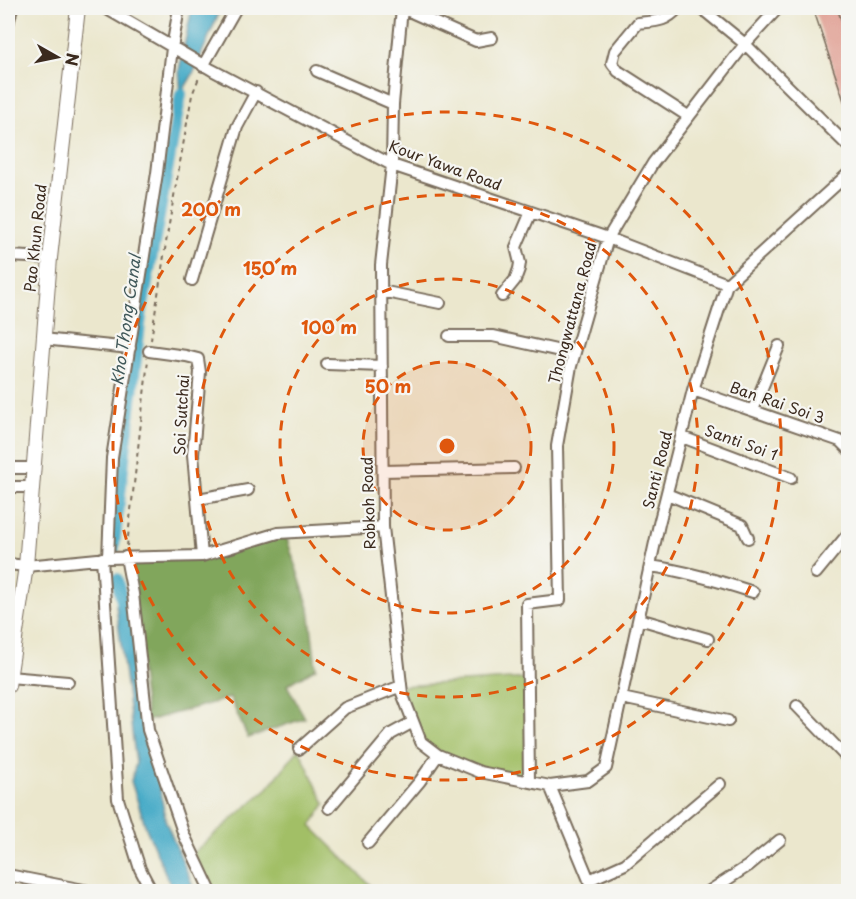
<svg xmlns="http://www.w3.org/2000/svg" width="856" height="899" font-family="'Playpen Sans',sans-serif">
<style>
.green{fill:#a2bf66;stroke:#6e7442;stroke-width:1.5}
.forest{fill:#81a65b;stroke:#5e683c;stroke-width:1.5}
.water{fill:#48acc8;stroke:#426b73;stroke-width:1.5}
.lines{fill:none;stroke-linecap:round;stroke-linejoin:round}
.canal{stroke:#48acc8;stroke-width:12}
.building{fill:#df9a8d}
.minor-casing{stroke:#796c5b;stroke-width:14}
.major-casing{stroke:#796c5b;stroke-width:16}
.path{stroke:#796c5b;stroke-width:2;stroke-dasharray:4.5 4.5;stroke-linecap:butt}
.minor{stroke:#fff;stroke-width:10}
.major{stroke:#fff;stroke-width:14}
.ring{fill:none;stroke:#df570d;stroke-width:3;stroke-dasharray:10 8}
.labels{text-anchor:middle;stroke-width:4.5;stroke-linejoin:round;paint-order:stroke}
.street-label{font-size:15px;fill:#3b2a1e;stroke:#f6f6f2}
.water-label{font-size:16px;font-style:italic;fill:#40585a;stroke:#f6f6f2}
.centre{fill:#df570d;stroke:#f6f6f2;stroke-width:3}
.ring-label{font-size:18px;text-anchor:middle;font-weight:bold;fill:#df570d;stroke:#f6f6f2;stroke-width:4.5;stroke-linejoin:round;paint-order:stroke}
</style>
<rect width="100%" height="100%" fill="#f6f6f2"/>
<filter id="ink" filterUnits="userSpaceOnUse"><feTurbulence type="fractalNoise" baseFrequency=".0167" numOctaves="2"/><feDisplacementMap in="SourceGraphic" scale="12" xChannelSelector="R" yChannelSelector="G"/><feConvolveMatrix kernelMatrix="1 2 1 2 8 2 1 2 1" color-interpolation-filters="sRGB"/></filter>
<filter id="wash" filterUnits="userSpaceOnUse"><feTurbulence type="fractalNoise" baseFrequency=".008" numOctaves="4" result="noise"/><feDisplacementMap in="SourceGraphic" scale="24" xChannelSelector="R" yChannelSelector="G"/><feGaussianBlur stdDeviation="1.35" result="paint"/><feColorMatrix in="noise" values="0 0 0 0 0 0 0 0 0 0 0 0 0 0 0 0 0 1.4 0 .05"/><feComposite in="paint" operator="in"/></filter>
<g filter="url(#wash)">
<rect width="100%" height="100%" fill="#ebe7cd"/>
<path class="green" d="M528,678L529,782L480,772L421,742L401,686Z
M299,749L325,804L311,826L376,891H213L193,853L268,788Z"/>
<path class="forest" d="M285,533L309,608L316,668L287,685L305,718L248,738L230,698L147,721L127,558L203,559Z"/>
<path class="water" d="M192,8H221L193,74L181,94L179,70Z
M116,605L131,615L144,735L154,757L166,822L195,891H173L146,828L131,781L136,763Z"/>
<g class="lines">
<path class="canal" d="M113,553L141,316L181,94
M117,579L124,610"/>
</g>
<g id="blocks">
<path class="building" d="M813,8H837L849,42V109L847,110Z"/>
</g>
</g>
<g filter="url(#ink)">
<use href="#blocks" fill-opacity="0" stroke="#796c5b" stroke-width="1.5"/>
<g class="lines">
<defs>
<path id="minor" d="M105,8L212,70L392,165L608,238L727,284
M402,8L393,104L392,165L381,265L383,527L402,693L421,742L438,755L480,772L550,786L589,880L591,892
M402,8L476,41L492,38
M678,8C666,22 656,21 638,23L615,51L612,63L618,71L688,116
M701,8L745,44L848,146
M8,24L12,8
M203,66L236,8
M317,71L393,104
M8,256L50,258
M192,280L237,127L256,92
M381,291L440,303
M502,296L515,280L519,269L520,263L516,247L531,212
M449,336H493L574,354
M43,339L130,348
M149,351L186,356L198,359L200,372L193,455L202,556
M327,364L382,366
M693,390L840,441L848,449
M753,410L779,346
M682,437L791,478
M8,468H33
M383,471L514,468
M8,487H31
M667,494L742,525L748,538
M198,499L248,490
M126,557L133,594L148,730L184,835L211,892
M102,558L118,799L140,869L152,892
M108,558L112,458L157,173L172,48L179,8
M8,564L26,566L108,558L202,556L278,533L383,527
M650,566C686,571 719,581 753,592
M816,573L848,534
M639,619L708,639
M9,677L68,682
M622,698L728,721
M797,706L848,759
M299,749L345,708L401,686
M529,782L527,604L560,600L557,446L571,366L608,238L653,163L745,44L778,8
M550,786L588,781L606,768L659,524L693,390L727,284L848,174
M329,808L391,734L413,722
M368,843L420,781L438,755
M8,875L89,891
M589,880L625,864L720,784
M708,892L748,866L780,840"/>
<path id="major" d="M8,686L26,566L50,258L78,8"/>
</defs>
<use href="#minor" class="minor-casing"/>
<use href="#major" class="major-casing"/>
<path class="path" d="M151,340L168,230L192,95L200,75
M127,546L148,360"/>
<use href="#minor" class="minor"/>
<use href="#major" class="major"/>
</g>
</g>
<circle cx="447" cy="446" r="84" fill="#df570d" fill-opacity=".12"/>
<g class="ring">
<circle cx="447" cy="446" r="84"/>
<circle cx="447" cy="446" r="167"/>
<circle cx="447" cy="446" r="251"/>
<circle cx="447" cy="446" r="334"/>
</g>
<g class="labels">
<g class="street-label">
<text transform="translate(445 166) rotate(20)" y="5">Kour Yawa Road</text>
<text transform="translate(36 238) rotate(-84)" y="5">Pao Khun Road</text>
<text transform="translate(573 313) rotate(-75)" y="5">Thongwattana Road</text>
<text transform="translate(777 403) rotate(19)" y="5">Ban Rai Soi 3</text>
<text transform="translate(182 415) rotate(-87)" y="5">Soi Sutchai</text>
<text transform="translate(741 443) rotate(20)" y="5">Santi Soi 1</text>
<text transform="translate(658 470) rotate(-76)" y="5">Santi Road</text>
<text transform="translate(369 503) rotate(-92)" y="5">Robkoh Road</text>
</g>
<g class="water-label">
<text transform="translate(126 320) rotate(-82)" y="6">Kho Thong Canal</text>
</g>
</g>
<circle cx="447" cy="446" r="9" class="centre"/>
<g class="ring-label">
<text x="211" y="216">200 m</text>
<text x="270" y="275">150 m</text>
<text x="329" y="334">100 m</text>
<text x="388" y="393">50 m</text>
</g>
<rect width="856" height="899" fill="none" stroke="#f6f6f2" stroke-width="30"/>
<g transform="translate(57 57) rotate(99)" stroke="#f6f6f2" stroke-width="4.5" paint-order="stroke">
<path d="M0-4.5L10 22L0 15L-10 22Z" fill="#3b2a1e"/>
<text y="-9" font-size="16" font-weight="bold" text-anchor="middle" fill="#3b2a1e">N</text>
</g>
</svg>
